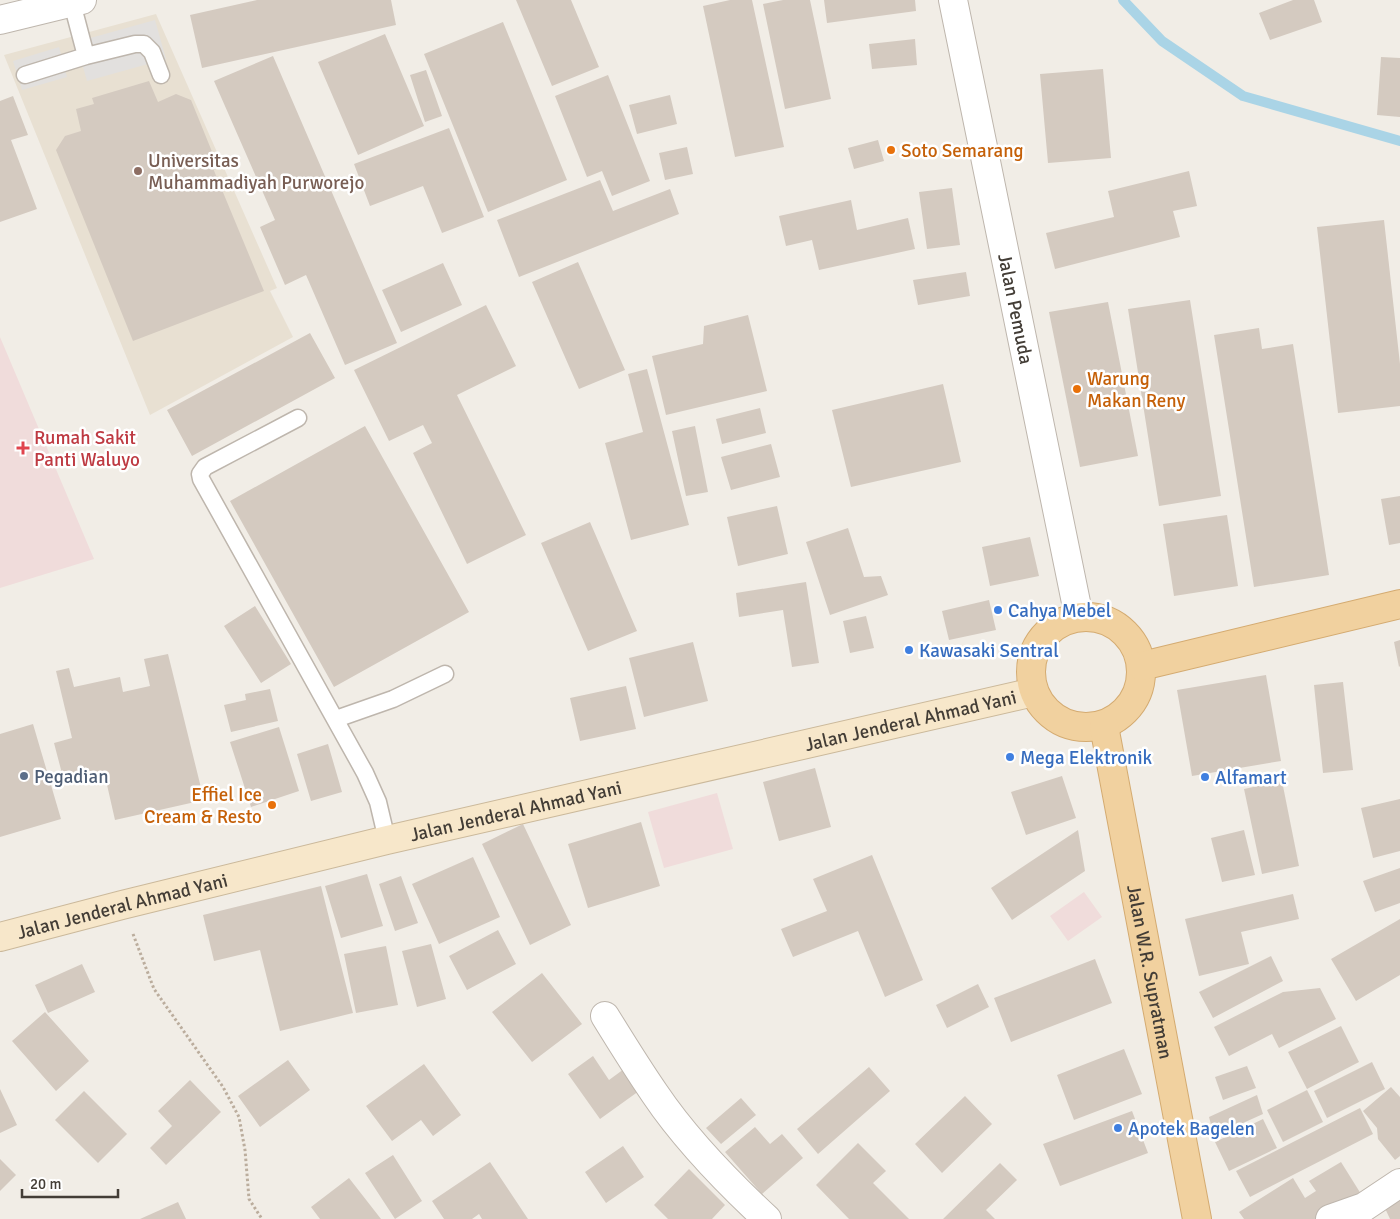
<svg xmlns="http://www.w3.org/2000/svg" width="1400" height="1219" font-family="Signika,sans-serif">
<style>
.education{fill:#e8e0d2}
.medical{fill:#f0dcdb}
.parking{fill:#e2e0de}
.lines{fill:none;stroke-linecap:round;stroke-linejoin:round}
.stream{stroke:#aad4e6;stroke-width:10}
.building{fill:#d4cac0}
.service-casing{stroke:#beb6ad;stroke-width:19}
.minor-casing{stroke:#beb6ad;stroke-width:30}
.tertiary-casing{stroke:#beb6ad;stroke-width:30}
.secondary-casing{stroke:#cbb99b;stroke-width:30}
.primary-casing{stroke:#d4ab71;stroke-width:30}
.path{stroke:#bbad9d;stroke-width:3;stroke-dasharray:2.5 2.5;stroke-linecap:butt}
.service{stroke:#fff;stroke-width:16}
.minor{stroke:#fff;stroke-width:28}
.tertiary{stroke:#fff;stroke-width:28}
.secondary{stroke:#f7e7ca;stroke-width:28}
.primary{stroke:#f1d19f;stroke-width:28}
.food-dot{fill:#e8710a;stroke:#fff;stroke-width:2}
.education-dot{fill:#8d6e63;stroke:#fff;stroke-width:2}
.health-dot{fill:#e0444e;stroke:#fff;stroke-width:2}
.shop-dot{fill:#3f7fe0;stroke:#fff;stroke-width:2}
.service-dot{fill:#5c6f8a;stroke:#fff;stroke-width:2}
.labels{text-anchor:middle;stroke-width:5;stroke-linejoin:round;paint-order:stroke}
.food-label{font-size:19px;fill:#c56008;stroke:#fff;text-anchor:start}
.education-label{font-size:19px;fill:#785e54;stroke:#fff;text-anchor:start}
.street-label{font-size:19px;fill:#433d36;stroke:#fff}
.health-label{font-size:19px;fill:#be3a42;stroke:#fff;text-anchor:start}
.shop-label{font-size:19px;fill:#366cbe;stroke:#fff;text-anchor:start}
.service-label{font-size:19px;fill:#4e5e75;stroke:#fff;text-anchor:start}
</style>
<rect width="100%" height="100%" fill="#f1ede6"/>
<path class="education" d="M156,14L277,288L270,291L293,337L150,415L4,55Z"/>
<path class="medical" d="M0,337L94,559L0,588Z
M717,793L733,849L664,868L648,812Z
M1084,892L1102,917L1068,941L1050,916Z"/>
<path class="parking" d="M155,20L166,59L87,81L76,42Z
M59,47L67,77L22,90L13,61Z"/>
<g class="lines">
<path class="stream" d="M1123,0L1162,41L1243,96L1400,141"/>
</g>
<path class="building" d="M257,0H391L396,25L202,68L190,15Z
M516,0H571L599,67L552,86Z
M730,0H752L784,147L735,157L703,6Z
M783,0H810L831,99L785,109L763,4Z
M824,0H915L916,11L827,23Z
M1293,0H1314L1322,22L1270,40L1259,13Z
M503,22L567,180L488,212L424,54Z
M385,34L424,126L358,155L318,62Z
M915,39L917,65L872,69L869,44Z
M273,56L397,343L345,365L306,275L285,285L260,227L275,220L214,81Z
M1381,57L1400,58V117L1377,115Z
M1103,69L1111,158L1048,163L1040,74Z
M426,70L442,116L425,122L410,75Z
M608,75L650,181L612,196L602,171L587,177L555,96Z
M149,81L158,102L176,94L191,100L215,159L210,161L264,291L133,341L56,150L65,136L81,131L76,109L94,104L92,98Z
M670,95L677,124L637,134L629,105Z
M13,96L28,135L11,140L37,209L0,222V101Z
M449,128L484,217L442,233L423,186L370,206L354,164Z
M878,140L884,161L854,169L848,148Z
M687,147L693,174L665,180L659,153Z
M1189,171L1197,206L1173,211L1180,237L1055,269L1046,233L1114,217L1108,191Z
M600,180L613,211L670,189L679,214L519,277L497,220Z
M952,188L960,245L927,249L919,192Z
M851,200L857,230L908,218L915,249L819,270L812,240L786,246L779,216Z
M1384,220L1400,364V406L1338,413L1317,227Z
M578,262L625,370L579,389L532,282Z
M443,263L462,305L401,332L382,290Z
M966,272L970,296L918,305L913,280Z
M1190,300L1221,496L1159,506L1128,309Z
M1108,302L1138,456L1080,467L1049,312Z
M486,305L516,366L457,395L526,535L467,564L413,453L432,443L423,425L389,441L354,370Z
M748,315L767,391L666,415L652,356L703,344L704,326Z
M1259,328L1262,349L1293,344L1329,575L1254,587L1214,335Z
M310,333L335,378L192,456L167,410Z
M647,369L689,525L631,540L605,443L643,432L628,374Z
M943,384L961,462L851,487L832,410Z
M760,408L766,433L722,444L716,419Z
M365,426L469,612L334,687L230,501Z
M695,426L708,492L686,496L672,431Z
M771,444L780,477L731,490L721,457Z
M1400,496V543L1389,545L1381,499Z
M777,506L788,554L738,566L727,517Z
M1227,515L1238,586L1174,596L1163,524Z
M590,522L637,631L588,651L541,543Z
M848,528L864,577L881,576L888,595L830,615L806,542Z
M1030,537L1039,576L990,586L982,547Z
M806,582L819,663L792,667L783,610L739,617L736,593Z
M989,600L996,630L949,640L942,611Z
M255,606L291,664L261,683L224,626Z
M866,616L874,648L850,653L843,621Z
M1400,640V666L1399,667L1394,642Z
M693,642L708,701L644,717L629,658Z
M168,654L204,800L115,820L105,776L65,785L54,743L72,738L56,671L69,668L74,687L120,677L123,692L150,686L144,659Z
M1266,675L1281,761L1192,776L1177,690Z
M1343,682L1353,770L1323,773L1314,685Z
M626,686L636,729L580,741L570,698Z
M270,689L278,721L231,732L224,705L246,700L245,694Z
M33,724L61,819L0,837V734Z
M279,727L299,791L251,807L230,742Z
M328,744L342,792L311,801L297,754Z
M815,768L831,827L779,841L763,782Z
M1062,776L1076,818L1026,835L1011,792Z
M1282,781L1299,866L1262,874L1244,789Z
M1400,799V851L1373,858L1361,808Z
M641,822L660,886L588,908L568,844Z
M523,824L571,925L530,945L482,844Z
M1078,830L1085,871L1012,920L991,888Z
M1244,830L1255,875L1222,882L1211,838Z
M872,855L923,980L885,997L858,931L793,957L781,929L827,911L813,879Z
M473,857L500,917L439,944L412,884Z
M1400,868V903L1375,912L1363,881Z
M367,874L383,926L341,938L325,886Z
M401,876L418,923L395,931L379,884Z
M321,886L353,1013L280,1031L260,950L214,961L203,915Z
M1293,894L1299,919L1241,932L1249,964L1199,976L1185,919Z
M1400,919V975L1356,1001L1331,959Z
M498,930L516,964L467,990L449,956Z
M431,944L446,999L417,1007L402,951Z
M386,946L398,1005L356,1013L344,954Z
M1271,956L1283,981L1213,1018L1199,992Z
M1095,959L1112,1003L1011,1042L994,998Z
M82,964L95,992L48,1013L35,985Z
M542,973L582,1024L532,1062L492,1012Z
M978,984L989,1007L947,1028L936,1005Z
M1320,988L1336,1019L1279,1048L1272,1034L1229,1056L1214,1027L1283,992Z
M45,1012L89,1061L56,1091L12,1041Z
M1341,1026L1359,1062L1307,1089L1288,1052Z
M1124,1049L1142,1094L1074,1120L1057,1075Z
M593,1056L609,1080L624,1069L639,1091L600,1119L568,1074Z
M288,1060L310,1090L260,1127L238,1096Z
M1372,1062L1385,1089L1327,1118L1314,1091Z
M424,1064L461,1115L433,1136L421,1120L392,1141L366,1106Z
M1247,1066L1256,1088L1223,1100L1215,1077Z
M869,1067L890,1091L818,1154L797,1129Z
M190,1080L221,1112L166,1165L150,1148L172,1126L158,1111Z
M1391,1087L1400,1097V1156L1395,1160L1378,1139L1377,1128L1363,1111Z
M0,1089L17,1125L0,1133Z
M1307,1090L1323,1122L1283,1142L1267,1110Z
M84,1091L127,1134L98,1163L55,1120Z
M1257,1095L1263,1114L1214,1136L1209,1117Z
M965,1096L992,1124L942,1173L915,1144Z
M741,1098L756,1115L721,1144L706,1128Z
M1360,1108L1373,1134L1250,1197L1236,1171Z
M1132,1111L1148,1153L1060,1186L1043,1144Z
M1263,1119L1277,1148L1229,1171L1215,1142Z
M755,1127L770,1144L782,1134L803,1158L762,1194L725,1152Z
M858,1143L886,1171L873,1183L909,1219H849L816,1185Z
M623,1146L644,1177L606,1203L585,1172Z
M393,1155L422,1201L395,1219L365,1173Z
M0,1159L16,1175L0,1191Z
M490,1162L528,1219H482L479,1214L472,1219H444L432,1201Z
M1341,1162L1361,1194L1320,1219H1244L1239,1212L1293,1178L1305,1198L1316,1191L1309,1181Z
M1000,1163L1017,1180L986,1210L995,1219H943Z
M689,1169L725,1205L712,1219H668L654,1205Z
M349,1178L381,1219H320L311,1207Z
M1400,1197V1219H1390L1383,1204Z
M178,1202L186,1219H140Z"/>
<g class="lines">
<defs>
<path id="service" d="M72,3L86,56L135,44H144L152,52L161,75
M25,75L86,56
M298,418L205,467L200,474L201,479L365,773L378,802L387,840
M336,719L393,699L445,674"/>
<path id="minor" d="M605,1016C621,1042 637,1068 655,1094C686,1140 726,1181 767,1219
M1330,1219L1364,1207L1400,1183"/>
<g id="tertiary">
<path id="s1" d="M953,0L1079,617"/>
<path d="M0,20L82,0"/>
</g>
<g id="secondary">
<path id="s2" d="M0,937L122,905L387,840L1034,692"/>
</g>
<g id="primary">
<circle cx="1086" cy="672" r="55"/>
<path d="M1142,666L1400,604"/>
<path id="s3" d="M1104,726L1197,1219"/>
</g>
</defs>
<use href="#service" class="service-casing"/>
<use href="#minor" class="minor-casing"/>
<use href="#tertiary" class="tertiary-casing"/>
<use href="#secondary" class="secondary-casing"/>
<use href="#primary" class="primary-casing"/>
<path class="path" d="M133,934L154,989L223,1087L239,1117L245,1150L249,1199L262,1219"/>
<use href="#service" class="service"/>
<use href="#minor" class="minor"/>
<use href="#tertiary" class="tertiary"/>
<use href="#secondary" class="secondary"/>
<use href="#primary" class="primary"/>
</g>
<g class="food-dot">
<circle cx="891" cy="150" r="5"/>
<circle cx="1077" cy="389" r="5"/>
<circle cx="272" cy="805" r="5"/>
</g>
<circle class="education-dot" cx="138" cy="171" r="5"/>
<path class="health-dot" d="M20.5 440.5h5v5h5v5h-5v5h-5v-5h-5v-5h5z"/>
<g class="shop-dot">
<circle cx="998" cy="610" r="5"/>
<circle cx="909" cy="650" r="5"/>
<circle cx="1010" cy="757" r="5"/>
<circle cx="1205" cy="777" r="5"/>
<circle cx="1118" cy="1128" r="5"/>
</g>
<circle class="service-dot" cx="24" cy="776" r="5"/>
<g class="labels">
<g class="food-label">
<text x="901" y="157">Soto Semarang</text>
<text x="1087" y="385">Warung<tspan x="1087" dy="22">Makan Reny</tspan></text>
<text x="262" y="801" text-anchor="end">Effiel Ice<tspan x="262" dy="22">Cream &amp; Resto</tspan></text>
</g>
<g class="education-label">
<text x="148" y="167">Universitas<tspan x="148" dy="22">Muhammadiyah Purworejo</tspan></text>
</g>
<g class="street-label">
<text dy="7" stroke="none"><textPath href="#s1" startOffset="315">Jalan Pemuda</textPath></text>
<text dy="7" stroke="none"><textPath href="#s2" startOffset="936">Jalan Jenderal Ahmad Yani</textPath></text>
<text dy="7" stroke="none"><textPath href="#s2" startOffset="531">Jalan Jenderal Ahmad Yani</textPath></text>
<text dy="7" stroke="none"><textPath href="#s2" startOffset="126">Jalan Jenderal Ahmad Yani</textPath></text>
<text dy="7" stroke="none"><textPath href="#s3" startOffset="250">Jalan W.R. Supratman</textPath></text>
</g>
<g class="health-label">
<text x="34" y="444">Rumah Sakit<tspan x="34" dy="22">Panti Waluyo</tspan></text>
</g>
<g class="shop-label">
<text x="1008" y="617">Cahya Mebel</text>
<text x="919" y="657">Kawasaki Sentral</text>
<text x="1020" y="764">Mega Elektronik</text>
<text x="1215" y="784">Alfamart</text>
<text x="1128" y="1135">Apotek Bagelen</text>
</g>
<g class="service-label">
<text x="34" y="783">Pegadian</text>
</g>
</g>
<path d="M22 1189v8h96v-8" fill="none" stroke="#433d36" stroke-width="2.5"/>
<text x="30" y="1189" font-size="15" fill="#433d36" stroke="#ffffff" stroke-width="4" paint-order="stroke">20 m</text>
</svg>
